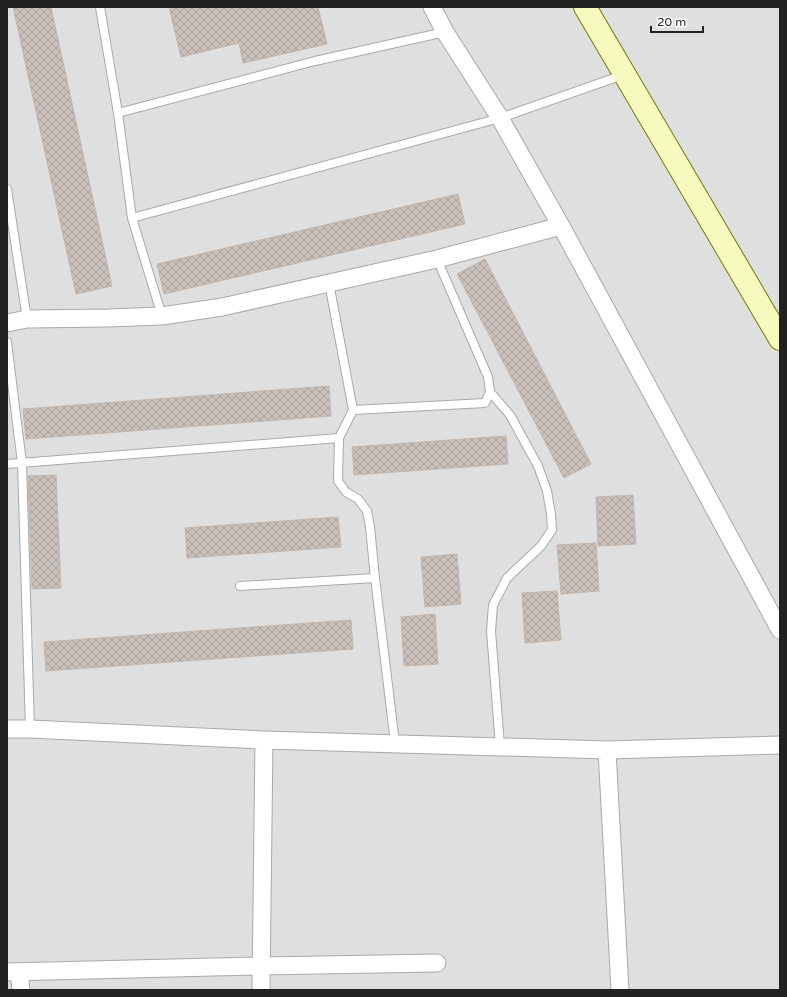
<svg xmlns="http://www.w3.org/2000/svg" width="787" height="997" font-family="'Varela Round',sans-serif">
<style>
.residential{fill:#e0dfdf}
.building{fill:url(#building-cross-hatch);stroke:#c4b6ab}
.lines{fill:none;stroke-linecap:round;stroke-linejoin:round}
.service-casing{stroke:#a9a9a9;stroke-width:10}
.minor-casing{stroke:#a9a9a9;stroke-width:19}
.secondary-casing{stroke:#707d05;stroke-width:24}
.service{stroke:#fff;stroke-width:8}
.minor{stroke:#fff;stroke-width:17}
.secondary{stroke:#f7fabf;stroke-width:22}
</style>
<defs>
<pattern id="building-cross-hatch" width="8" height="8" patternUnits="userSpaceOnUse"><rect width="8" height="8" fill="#c7bfb8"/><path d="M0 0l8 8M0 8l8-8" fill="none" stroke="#aba49e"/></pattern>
</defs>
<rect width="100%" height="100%" fill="#f2efe9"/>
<path class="residential" d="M7,7H780V990H7Z"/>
<path class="building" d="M13,7H51L112,286L76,294Z
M169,7H318L327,44L243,63L239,43L181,57Z
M458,194L465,224L164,294L157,264Z
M485,259L591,464L564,478L457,274Z
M329,386L331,416L26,439L23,409Z
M506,436L508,464L354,475L352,447Z
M56,475L61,588L32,589L28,476Z
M633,495L636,544L598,546L596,497Z
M338,517L341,547L187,558L185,528Z
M596,543L599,591L561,594L557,545Z
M457,554L461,604L425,607L421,557Z
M557,591L561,640L525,643L522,593Z
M435,614L438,664L404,666L401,617Z
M351,620L353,649L46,671L44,642Z"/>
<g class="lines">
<defs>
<path id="service" d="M100,7L118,113L132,218L162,316
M118,113L315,61L445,32
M7,189L27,319
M132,218L500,118L623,75
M329,283L353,410
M7,342L22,463L30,729
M490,392L510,415L538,466L547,491L551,514L552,530L541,546L507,578L493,605L491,631L500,746
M339,438L338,481L346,492L358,499L367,511L370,527L375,578L395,743
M7,464L339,438L353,410L485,403L490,392L488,377L437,259
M240,586L375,578"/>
<path id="minor" d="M432,7L445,32L500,118L561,226L780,630
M7,323L27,319L108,318L162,316L222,307L437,259L561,226
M7,729H30L264,740L607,750L780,745
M607,750L620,990
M7,972L261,966L437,963
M19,972L21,990
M261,990L264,740"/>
<path id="secondary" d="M585,7L780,339"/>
</defs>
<use href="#service" class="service-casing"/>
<use href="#minor" class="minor-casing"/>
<use href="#secondary" class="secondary-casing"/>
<use href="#service" class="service"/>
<use href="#minor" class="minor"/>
<use href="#secondary" class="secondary"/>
</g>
<rect width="787" height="997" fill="none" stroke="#222222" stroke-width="16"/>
<path d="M651 26v6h52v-6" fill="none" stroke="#222222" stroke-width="2"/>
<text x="657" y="26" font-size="12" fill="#222222" stroke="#ffffff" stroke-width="3" paint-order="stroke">20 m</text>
</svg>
